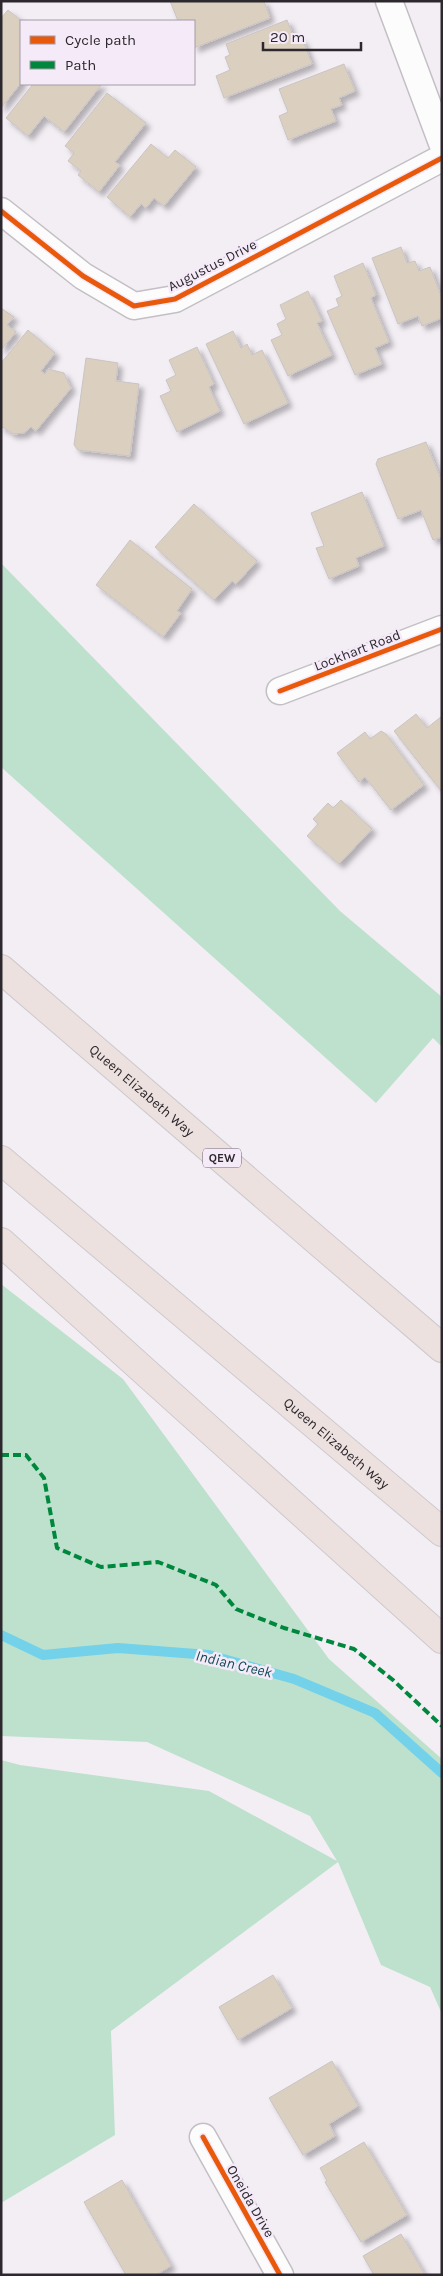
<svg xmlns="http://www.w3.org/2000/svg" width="443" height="2276" font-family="Karla,sans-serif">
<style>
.green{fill:#bee1cd}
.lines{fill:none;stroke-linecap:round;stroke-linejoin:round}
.stream{stroke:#73d2e9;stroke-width:10}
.building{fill:#dbcfc0;stroke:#c9c4c4;filter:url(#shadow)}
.street-casing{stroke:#c3bfc4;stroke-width:29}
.highway-casing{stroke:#cdc9cd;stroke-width:30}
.street{stroke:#fdfcfd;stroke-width:26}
.highway{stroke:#ede1df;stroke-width:28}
.quiet{stroke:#00873e;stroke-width:4;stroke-dasharray:8 4;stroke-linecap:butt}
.cycleway-casing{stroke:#f5eaf8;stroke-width:8}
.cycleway{stroke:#e8590c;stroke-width:5}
.labels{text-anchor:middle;stroke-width:5;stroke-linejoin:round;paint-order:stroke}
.shield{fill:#f5eaf8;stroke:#68626a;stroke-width:1}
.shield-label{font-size:12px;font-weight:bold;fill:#2c282d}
.street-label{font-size:14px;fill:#2c282d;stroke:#f5eaf8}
.water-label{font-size:15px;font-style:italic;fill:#124c58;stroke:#f5eaf8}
</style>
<defs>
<filter id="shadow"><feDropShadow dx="4.5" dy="4.5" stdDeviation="2.5" flood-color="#0004"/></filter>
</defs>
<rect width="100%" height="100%" fill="#f3eef4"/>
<path class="green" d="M1,563L340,911L442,997V1047L433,1038L376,1103L1,767Z
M1,1284L123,1379L329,1659L442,1759V2014L430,1987L381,1965L338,1862L111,2031L115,2135L1,2203V1760L20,1765L209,1791L337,1861L310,1816L147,1742L1,1736Z"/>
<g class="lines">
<path class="stream" d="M1,1635L43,1655L118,1648L209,1655L294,1679L375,1713L442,1773"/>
</g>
<path class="building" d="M170,1H264L270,18L194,48V21H178Z
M8,10L22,21L21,83L1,108V18Z
M287,20L295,41L302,38L312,64L224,98L216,76L230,70L225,57L230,55L226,44Z
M344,64L355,91L339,98L342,105L331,109L336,121L288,140L279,116L288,112L279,89Z
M33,84H102L64,132L44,116L28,136L6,118Z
M107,93L146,123L115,162L120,165L99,192L78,175L81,171L68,161L74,153L65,146Z
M151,144L168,158L175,150L196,167L164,206L154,198L146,208L141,204L130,217L107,197Z
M401,247L407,263L415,261L419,271L430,267L442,298V318L422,326L418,316L398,324L372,258Z
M363,263L376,295L371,298L389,342L375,348L382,364L355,375L327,311L339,306L336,299L342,296L334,276Z
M308,291L322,321L317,323L332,355L288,376L271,340L282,335L277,324L286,319L280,305Z
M1,308L14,317L7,325L16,332L1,350Z
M28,330L55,353L41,371L45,374L48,369L64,373L71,388L36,431L31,427L24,433L13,434L3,427L1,429V363Z
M233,331L241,348L247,344L252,355L262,350L288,403L244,424L206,344Z
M197,347L214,384L209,387L220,411L177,432L160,396L171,391L166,380L176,375L169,360Z
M86,358L118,363L116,381L139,384L130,456L78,450L74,445Z
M426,442L442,482V537L433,540L421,510L398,519L376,464L378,459Z
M362,492L384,546L356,558L359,566L329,579L316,548L324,546L311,513Z
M194,504L257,561L236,584L232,581L214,600L155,547Z
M130,540L192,589L177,611L181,613L163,637L96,585Z
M416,714L427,728L442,716V792L394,731Z
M381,731L386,734L424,785L391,810L365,777L359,782L337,753L365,732L370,739Z
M341,800L372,829L339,864L307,836L318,824L313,819L328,803L333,808Z
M273,1975L292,2008L238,2040L219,2007Z
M332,2061L358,2106L329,2124L335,2136L303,2155L269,2098Z
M364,2142L407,2215L361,2242L325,2182L327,2181L320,2168Z
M122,2180L171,2266L156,2275H126L84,2202Z
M401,2234L425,2275H374L363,2256Z"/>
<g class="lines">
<defs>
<path id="street" d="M389,1L442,143
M1,211L83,276L134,306L175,299L442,158
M280,691L442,629
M203,2137L280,2275"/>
<g id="highway">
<path id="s1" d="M1,969L442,1348"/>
<path id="s2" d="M1,1160L442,1532"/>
<path d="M1,1242L442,1639"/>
</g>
</defs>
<use href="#street" class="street-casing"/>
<use href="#highway" class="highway-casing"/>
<use href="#street" class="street"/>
<use href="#highway" class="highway"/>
<path class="quiet" d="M1,1455H26L44,1478L57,1548L101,1567L158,1562L216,1585L236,1609L284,1628L354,1649L393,1680L442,1726"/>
<defs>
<path id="cycleway" d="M1,211L83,276L134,306L175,299L442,158
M280,691L442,629
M203,2137L280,2275"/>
</defs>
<use href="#cycleway" class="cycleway-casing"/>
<use href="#cycleway" class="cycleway"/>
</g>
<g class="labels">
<rect class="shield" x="203" y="1148.5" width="38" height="19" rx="4"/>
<g class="shield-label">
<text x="222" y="1162">QEW</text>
</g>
<g class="street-label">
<text transform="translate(212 265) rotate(-27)" y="5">Augustus Drive</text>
<text transform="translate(357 650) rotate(-21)" y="5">Lockhart Road</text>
<text dy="5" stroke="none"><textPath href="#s1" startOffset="186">Queen Elizabeth Way</textPath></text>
<text dy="5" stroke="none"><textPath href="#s2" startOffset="439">Queen Elizabeth Way</textPath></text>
<text transform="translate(251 2201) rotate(60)" y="5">Oneida Drive</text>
</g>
<g class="water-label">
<text transform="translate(234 1664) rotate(13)" y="5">Indian Creek</text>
</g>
</g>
<rect width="443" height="2276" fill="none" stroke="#2c282d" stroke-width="5"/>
<rect x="20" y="20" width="175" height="65" fill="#f5eaf8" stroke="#a59ca7"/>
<rect x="30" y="36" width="25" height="8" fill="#e8590c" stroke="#a59ca7"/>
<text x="65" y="45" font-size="15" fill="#2c282d">Cycle path</text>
<rect x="30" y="61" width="25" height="8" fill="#00873e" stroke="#a59ca7"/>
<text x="65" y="70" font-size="15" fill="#2c282d">Path</text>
<path d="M263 42v8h98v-8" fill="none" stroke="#2c282d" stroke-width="2.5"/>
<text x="270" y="42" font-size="15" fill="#2c282d" stroke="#f5eaf8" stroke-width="4" paint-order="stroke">20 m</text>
</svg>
